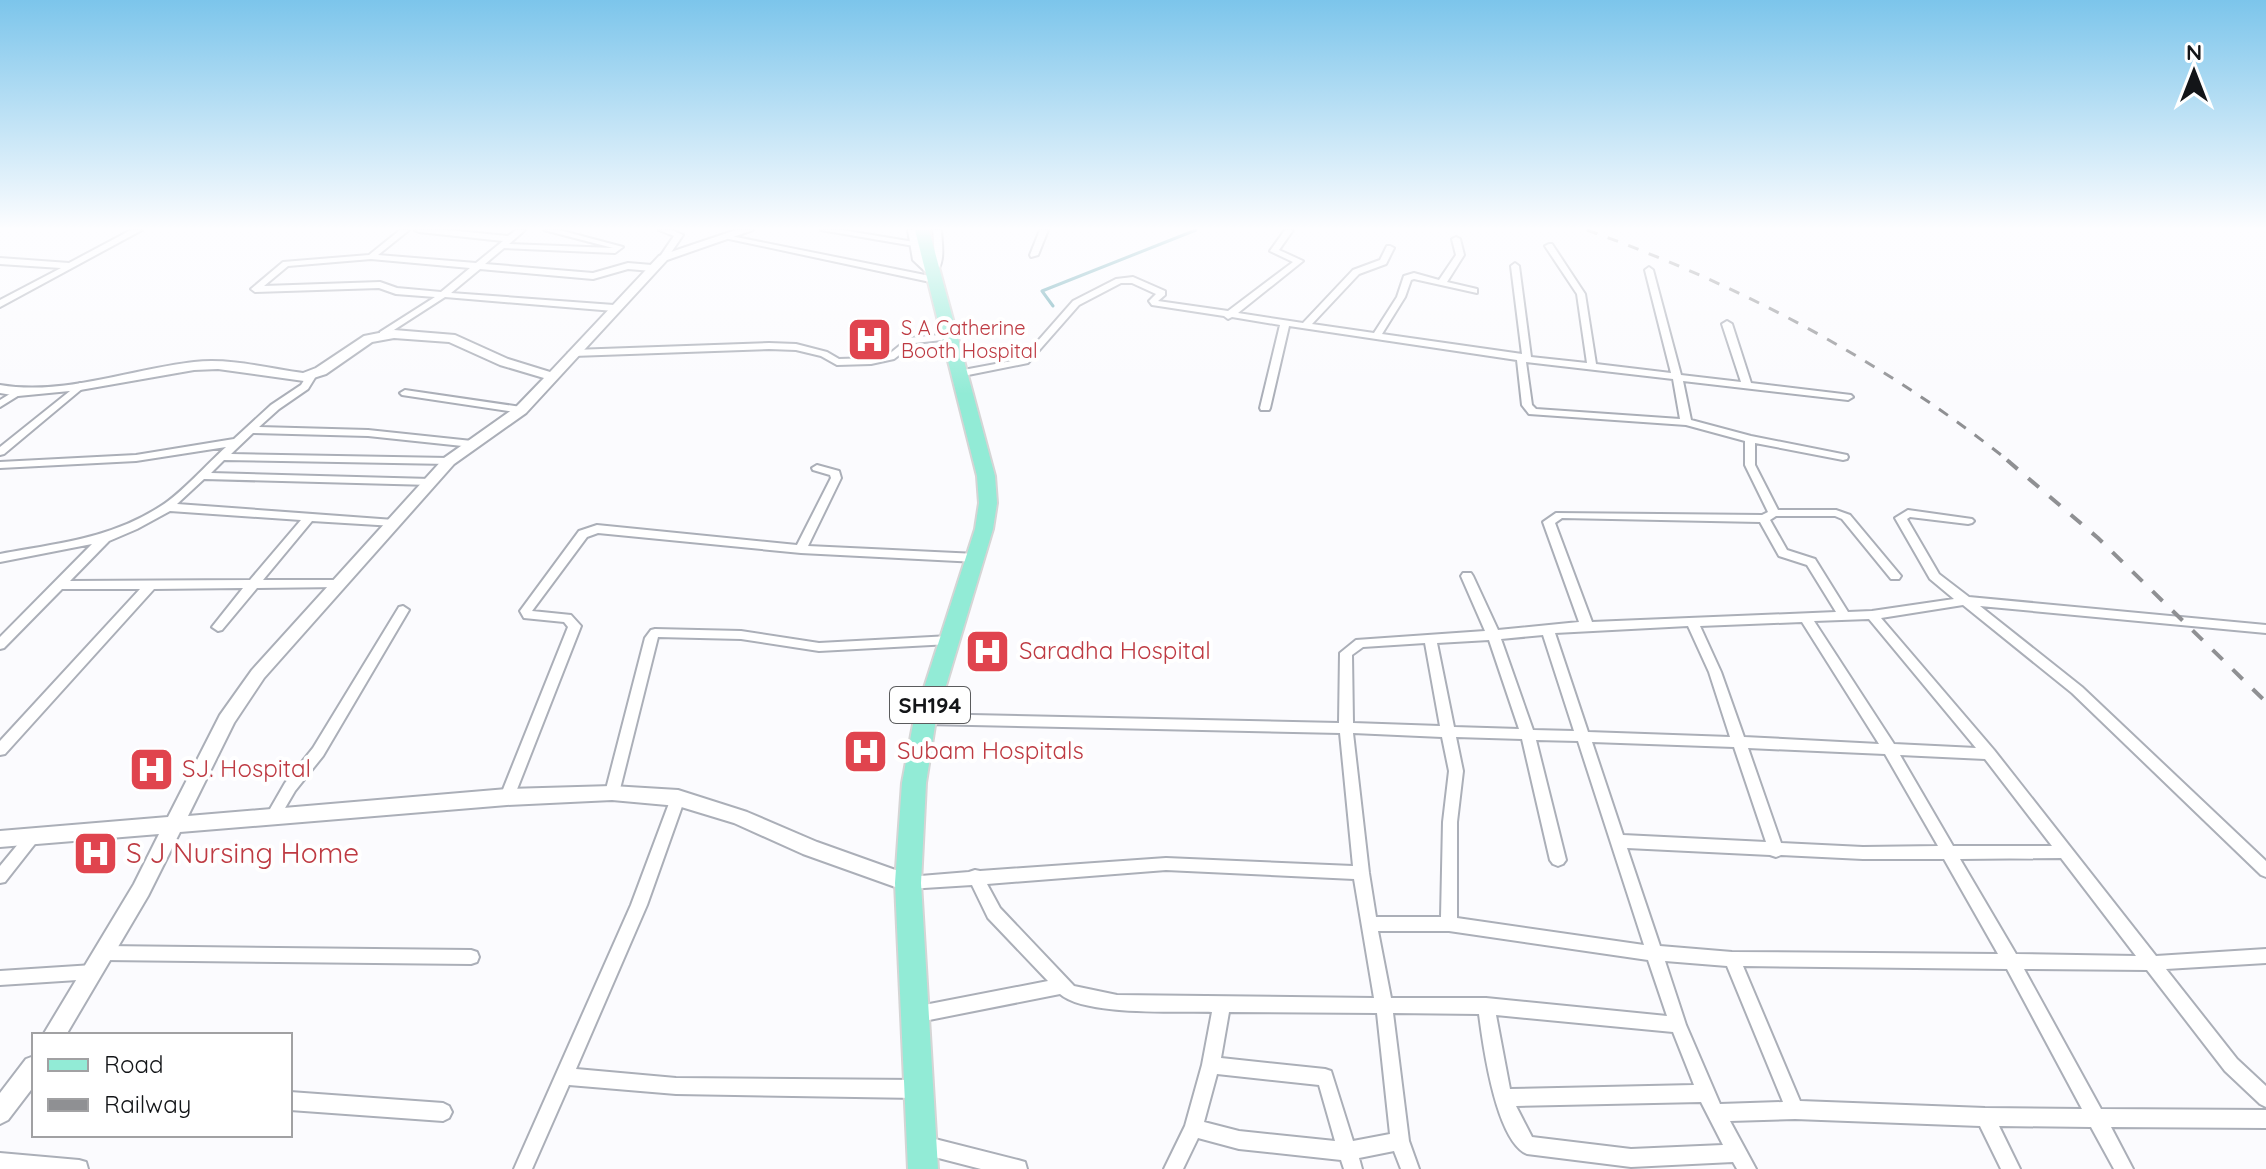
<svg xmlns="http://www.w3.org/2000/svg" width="2266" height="1169" font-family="Quicksand,sans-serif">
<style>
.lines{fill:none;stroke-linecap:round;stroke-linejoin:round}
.stream{stroke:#5ca2ae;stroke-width:3}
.minor-casing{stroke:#abafb8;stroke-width:4}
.tertiary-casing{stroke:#abafb8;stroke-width:4}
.primary-casing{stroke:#d5d5d5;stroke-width:4}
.minor{fill:#fff;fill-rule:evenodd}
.tertiary{fill:#fff;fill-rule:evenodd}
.primary{fill:#92ebd6;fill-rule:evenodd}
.rail-far1{stroke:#8f9093;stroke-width:3;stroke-dasharray:11 11;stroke-linecap:butt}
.rail{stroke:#8f9093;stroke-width:4;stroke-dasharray:14 14;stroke-linecap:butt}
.labels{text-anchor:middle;stroke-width:8;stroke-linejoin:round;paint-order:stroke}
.far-health-label{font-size:20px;fill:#be3a42;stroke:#fff;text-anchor:start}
.shield{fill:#fff;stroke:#5a5b5d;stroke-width:2}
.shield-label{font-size:22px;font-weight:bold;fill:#131518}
.health-label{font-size:24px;fill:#be3a42;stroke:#fff;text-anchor:start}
.near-health-label{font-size:28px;fill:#be3a42;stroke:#fff;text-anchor:start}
</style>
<rect width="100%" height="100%" fill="#fbfbfe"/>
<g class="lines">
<path class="stream" d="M1053,306L1042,291L1196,230"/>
<defs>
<path id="minor" d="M131,230H142L0,307V300L61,268L0,264V258L69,263Z
M400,230H409L378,255L476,263L503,241L419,232L415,230H447L508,236L516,230H525L509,244L613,248L544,230H559L623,247L615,253L504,248L485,264L593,273L628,263L652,265L656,268L652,271L628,269L593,279L480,269L451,293L614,305L618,308L614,311L445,297L383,337L380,336V332L435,297L396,294L379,288L255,292L251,289L283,262L369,255ZM371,259L470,268L441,292L397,288L380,282L264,286L288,266Z
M659,230H672L683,235L666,260L663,261L659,258L674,236Z
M821,230H842L914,242L918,244L914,246Z
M933,230H941C942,247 946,264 933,276L929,273L935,258Z
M1040,230H1048L1038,255L1031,257L1030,255Z
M1285,230H1293L1279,250L1303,261L1238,313L1303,323L1353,270L1380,260L1387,246H1390L1394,248L1386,264L1359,274L1312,324L1374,333L1397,297L1404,276L1414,273L1439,280L1456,255L1452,239L1456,237L1460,239L1464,255L1447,282L1477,289V293L1414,279L1411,280L1405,297L1382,334L1522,354L1511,266L1515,263L1519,266L1531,357L1587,363L1577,294L1545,246L1549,244H1552L1585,294L1596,364L1671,373L1645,270L1649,267L1653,270L1681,375L1741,382L1722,324L1727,321L1732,324L1751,383L1851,395L1853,397L1848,400L1683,381L1691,420L1751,436L1847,455L1848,457L1847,459L1843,460L1755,443V465L1778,510H1836L1850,515L1901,576L1899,579H1891L1842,519L1835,516H1776L1770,520L1787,550L1815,559L1848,612L1872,611L1954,599L1930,579L1895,518L1908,510L1972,519L1974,521L1972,523L1968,524L1910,517L1907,519L1939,574L1969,597L2266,625V633L1980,606L2082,687L2266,861V877L2261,875L2072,693L1963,605L1881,618L1994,750L2156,956L2266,949V963L2166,969L2237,1059L2266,1086V1107L2260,1104L2225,1071L2147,970L2024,969L2101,1109L2266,1110V1128L2111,1127L2133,1169H2114L2091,1127L1999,1126L2020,1169H2001L1980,1126L1795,1119L1730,1121L1756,1169H1737L1733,1162L1631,1167L1527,1154C1496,1141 1483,1045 1479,1014L1393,1013L1409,1141L1419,1169H1401L1394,1151L1359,1158L1362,1169H1344L1341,1160L1239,1149L1198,1138L1183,1169H1164L1185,1126L1202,1065L1212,1012C1177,1011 1085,1016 1060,994L914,1023L908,1020L906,1015L908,1010L914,1007L1048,981L988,918L972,885L908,889L903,888L900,883L903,878L908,877L969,872L975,870L980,871L1166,858L1353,866L1340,733L925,724L920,723L918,719L920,715L925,714L1339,723L1340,653L1356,640L1485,631L1461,576L1463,573H1471L1473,576L1498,630L1579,622L1543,522L1556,513L1762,515L1768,512L1745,465V441L1686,425L1529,414L1522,405L1517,360L1289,326L1270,408L1269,410H1261L1260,408L1280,325L1232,317L1228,319L1224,316L1152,305L1149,301L1156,294L1132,283H1121L1079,305L1028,363L958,377L953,374L958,371L1022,359L1073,301L1116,279L1133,277L1165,291V295L1158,301L1228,311L1293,262L1270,251ZM1526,362L1673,379L1680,419L1536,409L1532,405ZM1562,518L1760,522L1779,556L1807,565L1836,612L1592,622L1555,523ZM1869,619L1976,748L1894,744L1814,621ZM1802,622L1879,744L1744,737L1721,672L1700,626ZM1688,626L1709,672L1730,737L1588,732L1555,633ZM1543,635L1574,731L1533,730L1501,639ZM1489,640L1519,729L1454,727L1437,643ZM1425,643L1440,726L1353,723L1352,655L1363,647ZM1353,733L1442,737L1449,771L1443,822L1441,917H1376L1369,873ZM1456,737L1522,739L1550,860L1553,864L1558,866L1563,864L1566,860L1536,740L1578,741L1644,945L1457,918V822L1463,771ZM1592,742L1734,747L1766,842L1623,835ZM1748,748L1885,754L1938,846L1863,847L1781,843ZM1900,755L1985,759L2052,846H1953ZM1627,848L1770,855L1776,857L1781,855L1863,859H1944L1998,954L1732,952L1660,946ZM2061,858L2136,956L2016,954L1960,859ZM1166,870L1354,879L1374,998L1117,995L1074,986L1000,908L987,884ZM1378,931H1449L1648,960L1667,1016L1486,998H1391ZM1665,961L1727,966L1783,1102L1720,1104L1686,1025ZM1743,966L2007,969L2082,1109L1985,1108L1800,1101ZM1229,1012L1377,1013L1390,1134L1353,1141L1331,1071L1325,1069L1221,1058ZM1496,1015L1673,1032L1694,1085L1510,1089ZM1217,1074L1319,1085L1335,1141L1239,1131L1204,1122ZM1701,1102L1723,1145L1631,1149L1532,1137L1516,1106Z
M726,235L935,277L939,280L935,283L729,239H726Z
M948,334L951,335V339L915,343L894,359L871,364L837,365L821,356L796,350L769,349L573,356L568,353L573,350L769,343L796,344L827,352L839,359L871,358L888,355L909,338Z
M311,373L316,376L308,389L279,409L259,427L368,430L472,441L477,444L472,447L368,436L253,433L231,454L449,458L454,461L449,464L224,460L211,473L431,479L436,482L431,485L204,479L177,504L394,520L400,523L394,526L312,521L263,580H337L341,581L343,584L341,587L257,588L222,630L218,631L212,627L243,588L154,589L5,754L0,755V741L140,589H62L4,648L0,649V637L92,544L0,562V554C58,543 110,539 161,506C182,493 207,464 226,447L136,461L0,468V462L136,455L234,439L271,405L301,385L308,374ZM170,511L301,520L250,580L70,581L109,541L137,529Z
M80,383L83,384V388L4,454L0,455V447Z
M18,389L21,390V394L0,407V400Z
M405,390L521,407L526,410L521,413L402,395L400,393Z
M817,465L839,471L841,478L808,546L977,554L983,558L977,562L801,553L598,533L587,537L532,611L571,615L581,626L514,797L512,801L507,803L502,801L500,797L568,627L564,622L524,618L520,611L579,531L597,525L797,545L831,478L830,475L813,470L812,468Z
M403,606L409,610L323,756L295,791L278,820L273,822L268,820L266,816L285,783L313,748L399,607Z
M655,629L741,631L819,643L950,636L956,640L950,644L819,651L741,639L658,637L619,793L617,797L612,799L607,797L605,793L645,638L651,630Z
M678,792L683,794L685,798L647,905L576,1069L676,1078L917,1080L923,1083L926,1089L923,1095L917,1098L676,1094L569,1085L532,1169H514L631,905L671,798L673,794Z
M33,830L38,832L40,836L38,840L5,882L0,883V866L28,832Z
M105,946L471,950L477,952L479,957L477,962L471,964L105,960L99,958L97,953L99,948Z
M93,965L99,967L101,972L99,977L93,979L0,985V971Z
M290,1092L443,1103L449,1106L452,1112L449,1118L443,1121L290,1110Z
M923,1136L1018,1160L1025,1162L1027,1169H981L923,1154L917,1151L914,1145L917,1139Z
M0,1153L79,1160L86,1162L88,1169H0Z"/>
<path id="tertiary" d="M736,230H753L667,260L526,413L454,464L264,678L234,723L188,816L507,789L612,786L678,790L747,812L817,842L915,877L918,883L915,889L908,892L901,889L803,854L734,823L678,806L612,800L507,805L180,832L148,896L66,1035H43L134,884L159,834L0,847V831L168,817L220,715L252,670L444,458L516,407L544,378L500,365L449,342L394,338L372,342L326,374L304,381L218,369L194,370L80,390L18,396L0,393V385C64,396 131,369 194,362C230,358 268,368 303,373L316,368L364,336L394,330L455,335L508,359L550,372L659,256Z
M908,230H918L924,259L937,271V275H929L913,260Z
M34,1056V1086L8,1120L0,1124V1093L26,1059Z"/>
<path id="primary" d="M915,230H929L995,476L997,503L993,529L936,719L926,783L921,883L938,1169H908L895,883L902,783L914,719L975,529L979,503L977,476Z"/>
</defs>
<use href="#minor" class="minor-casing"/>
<use href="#tertiary" class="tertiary-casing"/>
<use href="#primary" class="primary-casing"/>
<use href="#minor" class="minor"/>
<use href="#tertiary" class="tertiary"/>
<use href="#primary" class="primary"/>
<path class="rail-far1" d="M1587,230C1740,285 1882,360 2010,462"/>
<path class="rail" d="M2007,460L2098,538L2266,702"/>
</g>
<linearGradient id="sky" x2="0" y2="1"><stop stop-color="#7cc5eb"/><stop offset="0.58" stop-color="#fdfdff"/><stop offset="1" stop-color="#fdfdff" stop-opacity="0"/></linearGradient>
<rect width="2266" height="394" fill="url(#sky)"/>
<defs>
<symbol id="hospital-square" viewBox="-11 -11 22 22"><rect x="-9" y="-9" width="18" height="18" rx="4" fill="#e0444e" stroke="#fff"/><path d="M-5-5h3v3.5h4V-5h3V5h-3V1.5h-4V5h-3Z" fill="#fff"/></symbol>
</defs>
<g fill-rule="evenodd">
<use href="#hospital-square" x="844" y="314" width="51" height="51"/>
<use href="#hospital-square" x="962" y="626" width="51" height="51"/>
<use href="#hospital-square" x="840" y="726" width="51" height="51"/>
<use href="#hospital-square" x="126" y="744" width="51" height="51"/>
<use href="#hospital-square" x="70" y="828" width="51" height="51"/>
</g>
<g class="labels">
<g class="far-health-label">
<text x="901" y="335">S A Catherine<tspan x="901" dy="23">Booth Hospital</tspan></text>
</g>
<rect class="shield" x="890" y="687" width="80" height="36" rx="6"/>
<g class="shield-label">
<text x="930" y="713">SH194</text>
</g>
<g class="health-label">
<text x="1019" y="659">Saradha Hospital</text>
<text x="897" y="759">Subam Hospitals</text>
<text x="182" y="777">SJ. Hospital</text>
</g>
<g class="near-health-label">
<text x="126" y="863">S J Nursing Home</text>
</g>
</g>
<rect x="32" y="1033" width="260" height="104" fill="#ffffff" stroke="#a1a1a3" stroke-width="2"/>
<rect x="48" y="1059" width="40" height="12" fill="#92ebd6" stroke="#a1a1a3" stroke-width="2"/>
<text x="104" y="1073" font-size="24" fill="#131518">Road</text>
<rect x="48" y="1099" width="40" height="12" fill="#8f9093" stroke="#a1a1a3" stroke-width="2"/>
<text x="104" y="1113" font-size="24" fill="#131518">Railway</text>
<g transform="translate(2194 72)" stroke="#ffffff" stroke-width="6" paint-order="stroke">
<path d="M0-6L14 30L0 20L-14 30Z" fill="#131518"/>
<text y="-12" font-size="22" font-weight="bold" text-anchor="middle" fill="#131518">N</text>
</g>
</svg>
